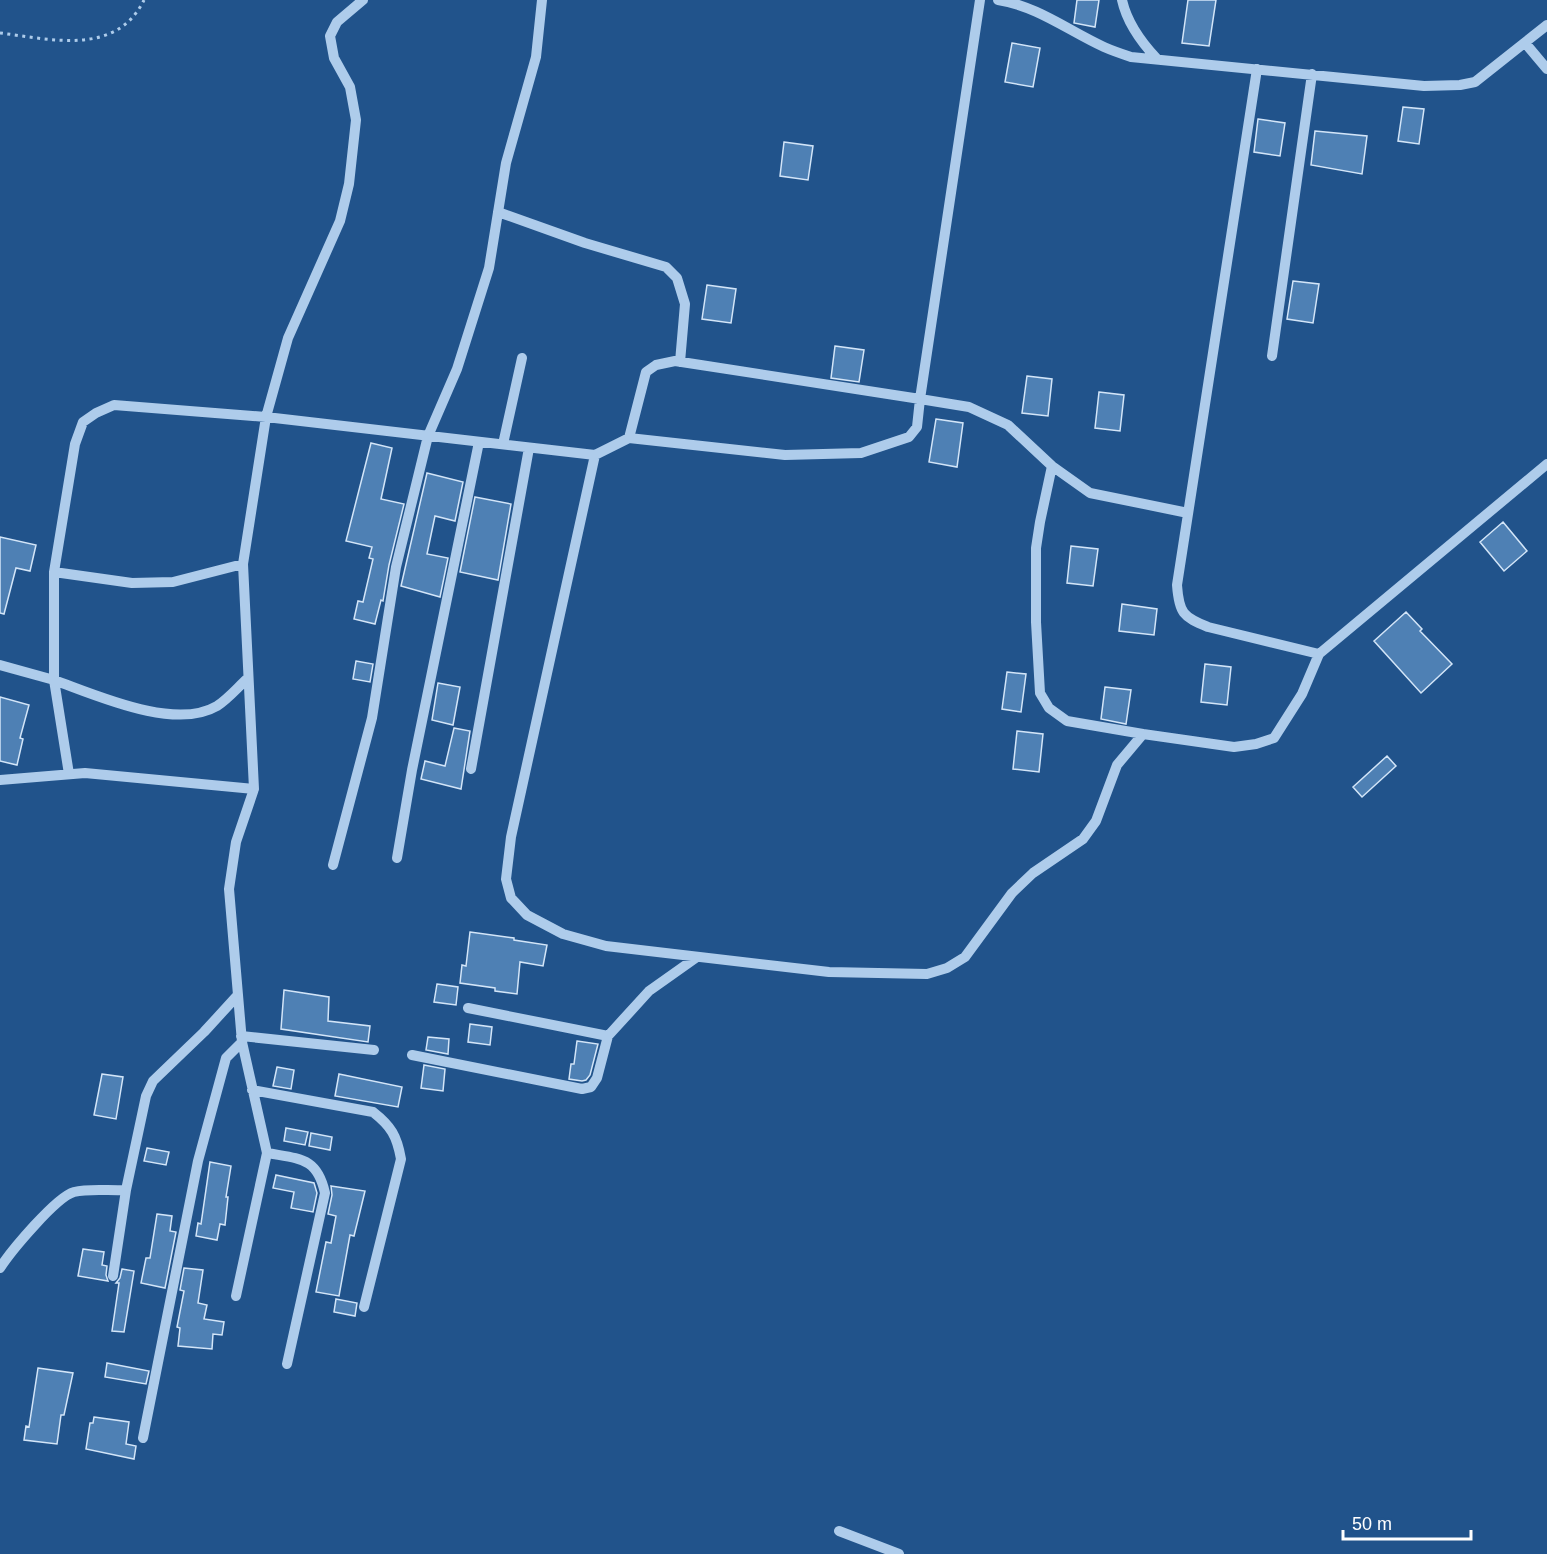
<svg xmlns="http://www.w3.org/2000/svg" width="1547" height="1554" font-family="Helvetica,sans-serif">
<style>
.building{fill:#4e80b4;stroke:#d3e5f8;stroke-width:1.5}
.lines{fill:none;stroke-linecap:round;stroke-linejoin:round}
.path{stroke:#aecceb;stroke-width:3;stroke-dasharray:3 4.5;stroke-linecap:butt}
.minor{stroke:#aecceb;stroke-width:10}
</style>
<rect width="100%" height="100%" fill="#21538b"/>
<path class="building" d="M1077,0H1099L1095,27L1074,23Z
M1188,0H1216L1209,46L1182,43Z
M1012,43L1040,48L1033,87L1005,82Z
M1403,107L1424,109L1419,144L1398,141Z
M1258,119L1285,123L1280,156L1254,152Z
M1315,131L1367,136L1362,174L1311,165Z
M784,142L813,146L808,180L780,176Z
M1293,281L1319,284L1313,323L1287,319Z
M707,285L736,289L731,323L702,319Z
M835,346L864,350L859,382L831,378Z
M1027,376L1052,379L1048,416L1022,413Z
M1099,392L1124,395L1120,431L1095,428Z
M936,419L963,423L957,467L929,462Z
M371,443L392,448L381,499L404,504L389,565L383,601L381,600L375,624L354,619L358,601L363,602L373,559L369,558L372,547L346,541Z
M427,473L463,482L455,521L435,516L427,554L448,558L440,597L401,586Z
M475,497L511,504L498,580L460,572Z
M1503,522L1527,551L1504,571L1480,542Z
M0,537L36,545L30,571L16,568L4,614L0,613Z
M1071,546L1098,549L1093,586L1067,583Z
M1122,604L1157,609L1154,635L1119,631Z
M1406,612L1422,629L1420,631L1452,664L1421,693L1374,641Z
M356,661L373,664L370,682L353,679Z
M1205,664L1231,667L1227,705L1201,702Z
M1007,672L1026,674L1021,712L1002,709Z
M438,683L460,687L453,725L432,720Z
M1105,687L1131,690L1126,724L1101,719Z
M0,697L29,705L20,738L23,739L17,765L0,761Z
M454,728L470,731L461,789L421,779L425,761L445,766Z
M1017,731L1043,734L1039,772L1013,769Z
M1387,756L1396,766L1362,797L1353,787Z
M470,932L514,938V940L547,945L543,966L520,962L517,994L495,991V988L460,983L462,965L466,966Z
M437,984L458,987L456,1005L434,1002Z
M284,990L329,997L328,1021L370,1026L368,1042L281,1029Z
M470,1024L492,1027L490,1045L468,1042Z
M428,1037L449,1039L448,1054L426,1050Z
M577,1041L598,1044L590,1075L586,1080L582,1081L569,1079L571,1064H574Z
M424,1065L445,1069L443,1091L421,1088Z
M277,1067L294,1070L291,1089L273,1086Z
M102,1074L123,1077L116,1119L94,1115Z
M339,1074L402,1087L398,1107L335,1096Z
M286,1128L308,1132L305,1145L284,1141Z
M311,1133L332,1137L330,1150L309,1146Z
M147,1148L169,1152L166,1165L144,1161Z
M210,1162L231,1166L226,1197H228L225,1225L220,1224L217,1240L196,1236L198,1223L201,1224Z
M276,1175L314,1183L317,1193L313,1212L291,1208L294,1192L273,1188Z
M331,1186L365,1191L354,1236L350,1235L339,1296L316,1292L326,1242L331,1243L336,1216L328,1214L332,1195Z
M157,1214L172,1216L170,1231L176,1232L165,1288L141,1283L146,1258H150Z
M83,1249L104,1252L102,1265L107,1266L106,1275L108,1281L78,1276Z
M184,1268L203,1270L198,1303L207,1305L204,1319L224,1322L222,1335L213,1334L212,1349L178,1346L180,1328L177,1327L184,1291L180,1290Z
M122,1269L134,1271L124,1332L112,1331L119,1283H116L120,1278Z
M336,1299L357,1303L355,1316L334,1312Z
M107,1363L149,1371L146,1384L105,1377Z
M38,1368L73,1373L64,1415H61L57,1444L24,1440L26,1426L29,1427Z
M94,1417L129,1422L126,1444L136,1446L134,1459L86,1449L90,1423H93Z"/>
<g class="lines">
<path class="path" d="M0,33C50,39 116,57 144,0"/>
<path class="minor" d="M998,0C1037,6 1069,31 1104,47C1113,51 1122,54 1131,57L1424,86L1460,85L1475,82L1547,25
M1122,0C1127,23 1141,42 1157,59
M1526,44L1547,69
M1257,69L1177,585C1179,613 1183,617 1208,627L1319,654
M498,212L585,243L666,267L677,278L685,304L680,362
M1272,356L1312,74
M629,438L785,455L861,453L909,437L917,427L920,399L969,407L1008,425L1052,466L1090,493L1188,513
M503,444L522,358
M595,455L511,837L506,879L511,898L527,915L563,934L606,946L829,972L927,974L947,968L965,957L1012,893L1033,873L1083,839L1096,821L1117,765L1143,734L1234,747L1256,744L1274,738L1302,694L1319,654L1547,464
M1052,466L1040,522L1036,548V622L1040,693L1049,708L1067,721L1143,734
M54,572L132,583L173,582L243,564
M0,665L54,680V572L75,444L83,422L96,413L114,405L266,417L595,455L629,438L646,372L656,365L675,361L920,399L980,0
M471,769L529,448
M69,774L54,680C96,695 175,731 217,706C228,699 238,687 248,678
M0,780L85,773L254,789
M397,858L412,770L479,442
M333,865L372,718L396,567L428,436L457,369L489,268L506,163L536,57L542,0
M468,1008L608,1036L649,991L697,957
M241,1036L374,1050
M412,1055L582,1089L591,1087L597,1078L608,1036
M252,1090L373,1112C391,1126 397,1136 401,1159L364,1307
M267,1153C300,1159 317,1157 325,1193L287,1364
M0,1268C11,1251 56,1197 74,1192C90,1188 110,1191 126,1190
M113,1276L126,1190L146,1096L153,1081L204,1032L237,996
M236,1296L267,1153L242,1042L229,889L236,842L254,789L243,564L266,417L288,338L340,221L349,184L356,120L350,87L334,58L330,36L337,22L363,0
M143,1438L198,1161L226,1058L242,1042
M839,1531L899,1554"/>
</g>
<path d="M1343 1530v9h128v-9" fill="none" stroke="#ffffff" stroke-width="3"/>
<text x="1352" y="1530" font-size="18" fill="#ffffff" stroke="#21538b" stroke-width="4.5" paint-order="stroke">50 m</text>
</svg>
